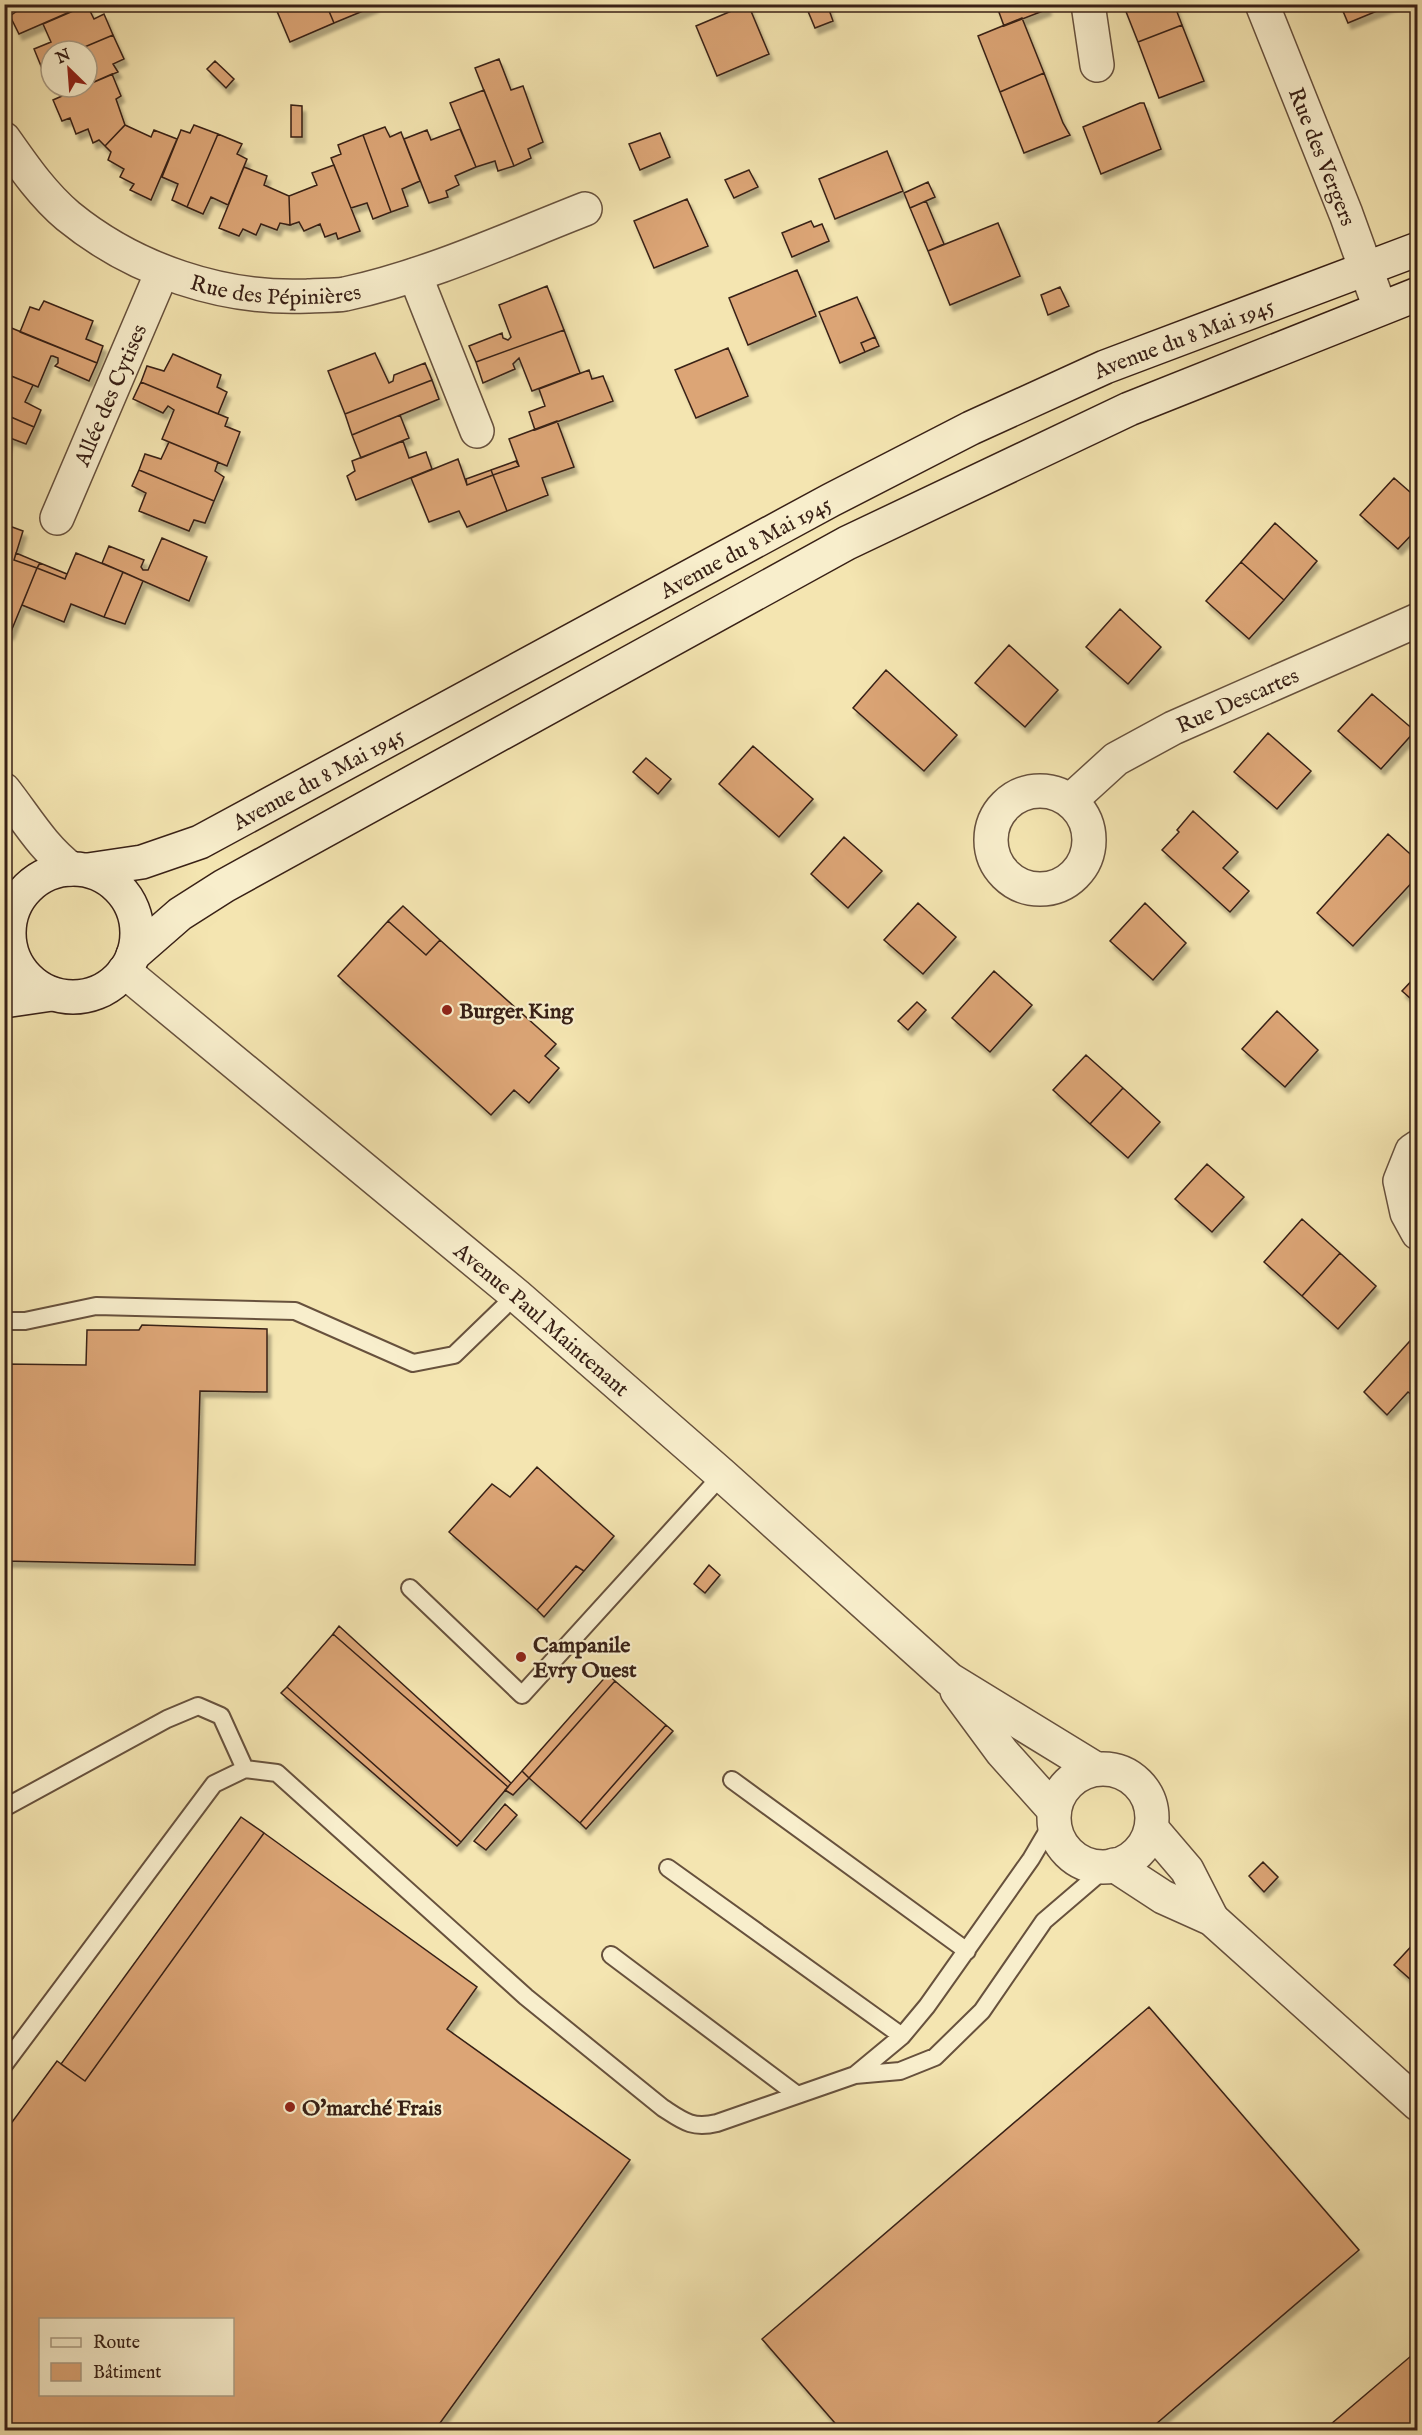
<svg xmlns="http://www.w3.org/2000/svg" width="1422" height="2435" font-family="'IM FELL English',serif">
<style>
.building{fill:#dca576;stroke:#382016;stroke-width:1.5;fill-rule:evenodd;filter:url(#shadow)}
.lines{fill:none;stroke-linecap:round;stroke-linejoin:round}
.service-casing{stroke:#67513d;stroke-width:20}
.minor-casing{stroke:#67513d;stroke-width:36}
.tertiary-casing{stroke:#67513d;stroke-width:36}
.secondary-casing{stroke:#382016;stroke-width:36}
.service{stroke:#f8eecc;stroke-width:16}
.minor{stroke:#f8eecc;stroke-width:33}
.tertiary{stroke:#f8eecc;stroke-width:33}
.secondary{stroke:#f8eecc;stroke-width:33}
.poi-dot{fill:#8f2418;stroke:#f8eecc;stroke-width:2}
.labels{text-anchor:middle;stroke-width:4.5;stroke-linejoin:round;paint-order:stroke}
.street-label{font-size:22px;fill:#382016;stroke:#f8eecc}
.poi-label{font-size:22px;font-weight:bold;fill:#382016;stroke:#f8eecc;text-anchor:start}
</style>
<defs>
<filter id="shadow"><feDropShadow dx="3.5" dy="6" stdDeviation="1.5" flood-color="#0004"/></filter>
</defs>
<rect width="100%" height="100%" fill="#f4e5b1"/>
<filter id="stains"><feTurbulence type="fractalNoise" baseFrequency=".00333" numOctaves="4"/><feColorMatrix values="0 0 0 0 .2 0 0 0 0 .09 0 0 0 0 .02 0 0 0 .5 -.17"/></filter>
<radialGradient id="worn" r=".72"><stop offset=".6" stop-color="#630" stop-opacity="0"/><stop offset="1" stop-color="#630" stop-opacity=".3"/></radialGradient>
<path class="building" d="M14,4H80L81,7L19,34L10,16L17,11Z
M274,4H326L334,23L290,42Z
M326,4H374L375,6L334,23Z
M748,4L769,54L717,76L696,26Z
M805,4H827L833,21L815,28Z
M996,4H1046L1048,9L1004,26Z
M1123,4H1174L1182,25L1138,42Z
M1340,4H1394L1348,23Z
M1408,4H1418V28Z
M87,5L94,19L104,14L113,35L75,51H51V61L41,66L34,49L51,42L43,24Z
M1022,18L1044,73L1000,92L978,36Z
M1182,25L1204,81L1159,98L1138,42Z
M113,35L124,59L113,64L118,72L87,85V51H75Z
M499,59L511,90L523,86L543,142L528,149L531,158L514,166L475,68Z
M51,61V83L49,84L41,66Z
M215,61L234,79L226,88L207,69Z
M1044,73L1063,123L1070,135L1024,153L1000,92Z
M112,74L121,96L116,99L125,125L105,146L99,140L93,143L88,129L76,134L70,118L62,121L53,100Z
M484,90L514,166L498,171L495,161L476,167L450,103Z
M1140,103H1144L1161,149L1101,174L1083,127Z
M291,105L302,106V137H291Z
M125,125L151,137L154,130L177,139L151,200L130,190L134,184L120,177L124,169L108,160L111,152L105,146Z
M194,125L218,134L187,207L172,200L178,184L162,177L181,130L190,133Z
M385,127L390,137L401,132L420,181L402,189L408,206L391,212L363,135Z
M460,129L476,167L455,176L459,185L446,191L448,197L429,203L404,139L427,130L431,140Z
M660,133L670,157L640,170L629,144Z
M218,134L242,144L237,154L247,159L228,205L211,197L203,214L187,207Z
M363,135L391,212L373,219L367,203L351,208L331,158L341,154L338,145Z
M887,151L903,191L835,219L819,179Z
M334,165L360,231L338,239L336,233L325,237L320,224L304,231L299,222L290,225L289,196L317,185L312,173Z
M244,167L267,176L264,185L289,196L290,225L280,223L277,230L261,224L256,235L243,229L239,236L219,228Z
M749,170L758,187L734,198L725,180Z
M928,182L935,197L910,208L904,193Z
M687,199L708,246L654,268L634,221Z
M926,201L944,244L928,251L910,208Z
M811,221L814,227L822,224L829,241L792,257L782,233Z
M998,223L1020,276L950,305L928,251Z
M797,270L816,316L748,345L729,298Z
M547,286L564,330L476,362L469,346L502,333L503,338L508,340L511,337L499,305Z
M1060,287L1069,306L1048,315L1041,295Z
M857,297L875,337L861,343L865,352L840,363L819,312Z
M44,301L93,321L86,339L103,346L97,363L20,332L30,307L39,310Z
M9,327L97,363L89,381L55,366L58,363V358L53,356H51L38,387L4,373V339Z
M564,330L580,373L532,391L519,358L513,364L515,369L483,383L476,362Z
M875,337L879,346L865,352L861,343Z
M728,348L748,396L696,418L675,370Z
M375,353L389,383L393,381L394,375L425,363L432,380L345,414L328,371Z
M173,354L221,375L217,387L227,392L218,414L141,382L147,366L164,371Z
M589,370L592,379L603,376L613,401L535,430L529,412L545,406L539,389Z
M4,373L33,385L25,402L41,410L34,427L4,414Z
M432,380L439,399L352,435L345,414Z
M141,382L228,418L225,426L240,432L227,466L162,439L174,410L168,406L163,413L133,399Z
M4,414L34,427L26,444L10,438L4,453Z
M400,415L409,438L361,458L352,435Z
M557,421L574,467L542,478L548,495L507,511L493,475L519,466L509,439Z
M403,441L409,458L426,452L432,469L356,500L347,476L355,471L352,461Z
M169,442L218,462L215,471L224,477L214,501L139,470L145,454L161,459Z
M458,459L467,485L493,475L507,511L467,527L459,511L429,522L411,478Z
M516,461L519,466L493,475L491,470Z
M139,470L214,501L205,523L194,520L189,531L139,511L146,493L132,486Z
M491,470L493,475L467,485L466,479Z
M1394,478L1418,499V528L1398,549L1360,515Z
M1275,523L1317,561L1284,600L1241,562Z
M4,524L23,531L14,560L37,568L10,634L4,631Z
M162,538L207,557L189,601L102,563L109,546L144,560L141,567L143,570H148Z
M16,553L40,563L37,568L14,560Z
M76,553L123,572L104,617L71,604L64,622L22,605L37,568L65,579Z
M1241,562L1284,600L1249,639L1206,601Z
M40,563L67,574L65,579L37,568Z
M123,572L143,581L125,624L104,617Z
M1120,609L1161,647L1128,684L1086,647Z
M1009,645L1058,690L1025,727L975,683Z
M886,670L957,735L924,771L853,708Z
M1372,694L1415,731L1381,769L1338,731Z
M1268,733L1311,771L1277,809L1234,772Z
M753,746L813,799L779,837L719,784Z
M646,758L671,779L658,794L633,772Z
M1193,811L1238,852L1223,868L1249,891L1230,912L1162,850L1179,832L1177,830Z
M1388,834L1418,861V876L1353,946L1317,913Z
M844,837L882,871L848,908L811,874Z
M918,903L956,937L923,974L884,940Z
M1145,903L1186,943L1153,980L1110,941Z
M403,906L440,940L426,955L388,921Z
M388,921L426,955L440,940L556,1044L545,1056L559,1068L529,1103L514,1090L491,1115L338,976Z
M994,971L1032,1005L990,1052L952,1018Z
M1418,974V1005L1402,991Z
M917,1002L926,1010L908,1030L898,1021Z
M1277,1011L1318,1050L1285,1087L1242,1049Z
M1086,1055L1123,1088L1090,1124L1053,1090Z
M1123,1088L1160,1122L1128,1158L1090,1124Z
M1207,1164L1244,1197L1212,1232L1175,1199Z
M1302,1219L1340,1253L1302,1296L1264,1262Z
M1340,1253L1376,1286L1338,1329L1302,1296Z
M142,1325L267,1329V1392L200,1391L195,1565L4,1561V1364L86,1365L87,1330H139Z
M1418,1332V1400L1408,1392L1387,1415L1364,1392Z
M537,1467L614,1536L584,1571L576,1566L537,1610L449,1532L492,1484L510,1497Z
M709,1565L720,1575L705,1593L694,1584Z
M576,1566L584,1571L544,1617L537,1610Z
M339,1626L511,1783L508,1787L333,1634Z
M333,1634L508,1787L461,1842L287,1687Z
M608,1674L615,1681L529,1778L522,1771Z
M615,1681L666,1725L580,1823L529,1778Z
M287,1687L461,1842L457,1846L281,1693Z
M666,1725L673,1731L586,1829L580,1823Z
M522,1771L529,1778L513,1795L505,1790Z
M505,1804L517,1815L486,1850L474,1841Z
M241,1817L264,1833L85,2081L61,2064Z
M264,1833L477,1987L447,2029L630,2160L435,2430H4V2133L57,2061L85,2081ZM40,2320H232V2394H40Z
M1263,1862L1278,1877L1264,1892L1249,1876Z
M1418,1939V1986L1394,1965Z
M1149,2007L1359,2250L1149,2430H841L762,2339Z
M1418,2350V2430H1324Z"/>
<g class="lines">
<defs>
<path id="service" d="M4,1321H25L96,1306L295,1311L413,1363L454,1355L516,1295
M410,1588L522,1695L722,1475
M732,1780L967,1951
M4,1808L167,1719L198,1706L221,1716L245,1769L277,1773L526,1997L663,2108C683,2121 692,2129 717,2123L855,2075L900,2071L935,2057L982,2011L1044,1921L1107,1867
M668,1868L902,2036
M611,1955L796,2094
M4,2065L214,1784L245,1769
M855,2075L902,2036L927,2006L1031,1859L1054,1820"/>
<g id="minor">
<path d="M1088,4L1097,65"/>
<path id="s1" d="M1262,4L1346,214L1380,308"/>
<path id="s2" d="M4,139C23,166 42,194 68,216C134,270 223,300 308,296C320,295 333,296 345,294C428,276 506,240 585,209"/>
<path d="M415,275L477,431"/>
<path id="s3" d="M57,518L162,272"/>
<circle cx="1040" cy="840" r="49"/>
<path id="s4" d="M1071,800L1116,759L1173,728L1418,620"/>
<path d="M1418,1147L1412,1151L1400,1181L1407,1213L1418,1233"/>
</g>
<g id="tertiary">
<path d="M4,790C26,818 42,847 71,869"/>
<path d="M4,895L13,907"/>
<path id="s5" d="M124,971L516,1295L722,1475L949,1679L1096,1769"/>
<path d="M957,1691L1002,1752L1054,1810"/>
<circle cx="1103" cy="1818" r="49"/>
<path d="M1152,1829L1187,1870L1212,1919"/>
<path d="M1114,1865L1163,1897L1212,1919L1418,2104"/>
</g>
<g id="secondary">
<circle cx="73" cy="933" r="64"/>
<path id="s6" d="M88,870L142,862L200,842L831,500L971,428L1105,367L1418,249"/>
<path d="M133,955L180,914L224,886L847,543L1129,409L1418,294"/>
<path d="M4,1001L52,994"/>
</g>
</defs>
<use href="#service" class="service-casing"/>
<use href="#minor" class="minor-casing"/>
<use href="#tertiary" class="tertiary-casing"/>
<use href="#secondary" class="secondary-casing"/>
<use href="#service" class="service"/>
<use href="#minor" class="minor"/>
<use href="#tertiary" class="tertiary"/>
<use href="#secondary" class="secondary"/>
</g>
<g class="poi-dot">
<circle cx="447" cy="1010" r="6"/>
<circle cx="521" cy="1657" r="6"/>
<circle cx="290" cy="2107" r="6"/>
</g>
<g class="labels">
<g class="street-label">
<text dy="8" stroke="none"><textPath href="#s1" startOffset="164">Rue des Vergers</textPath></text>
<text dy="8" stroke="none"><textPath href="#s2" startOffset="326">Rue des Pépinières</textPath></text>
<text dy="8" stroke="none"><textPath href="#s6" startOffset="1222">Avenue du 8 Mai 1945</textPath></text>
<text dy="8" stroke="none"><textPath href="#s3" startOffset="134">Allée des Cytises</textPath></text>
<text dy="8" stroke="none"><textPath href="#s6" startOffset="736">Avenue du 8 Mai 1945</textPath></text>
<text dy="8" stroke="none"><textPath href="#s4" startOffset="196">Rue Descartes</textPath></text>
<text dy="8" stroke="none"><textPath href="#s6" startOffset="250">Avenue du 8 Mai 1945</textPath></text>
<text dy="8" stroke="none"><textPath href="#s5" startOffset="544">Avenue Paul Maintenant</textPath></text>
</g>
<g class="poi-label">
<text x="459" y="1018">Burger King</text>
<text x="533" y="1652">Campanile<tspan x="533" dy="25">Evry Ouest</tspan></text>
<text x="302" y="2115">O'marché Frais</text>
</g>
</g>
<rect width="1422" height="2435" fill="none" stroke="#f4e5b1" stroke-width="24"/>
<rect x="6" y="6" width="1410" height="2423" fill="none" stroke="#382016" stroke-width="3"/>
<rect x="12" y="12" width="1398" height="2411" fill="none" stroke="#382016" stroke-width="1.5"/>
<rect x="39" y="2318" width="195" height="78" fill="#f8eecc" stroke="#ab9c83" stroke-width="1.5"/>
<rect x="51" y="2338" width="30" height="9" fill="#f8eecc" stroke="#ab9c83" stroke-width="1.5"/>
<text x="93" y="2348" font-size="18" fill="#382016">Route</text>
<rect x="51" y="2363" width="30" height="18" fill="#dca576" stroke="#ab9c83" stroke-width="1.5"/>
<text x="93" y="2378" font-size="18" fill="#382016">Bâtiment</text>
<g transform="translate(69 69) rotate(335)"><circle r="28" fill="#f8eecc" stroke="#ab9c83" stroke-width="1.5"/>
<path d="M0-4.5L10 22L0 15L-10 22Z" fill="#8f2418"/>
<text y="-9" font-size="16" font-weight="bold" text-anchor="middle" fill="#382016">N</text>
</g>
<rect width="100%" height="100%" filter="url(#stains)"/>
<rect width="100%" height="100%" fill="url(#worn)"/>
</svg>
